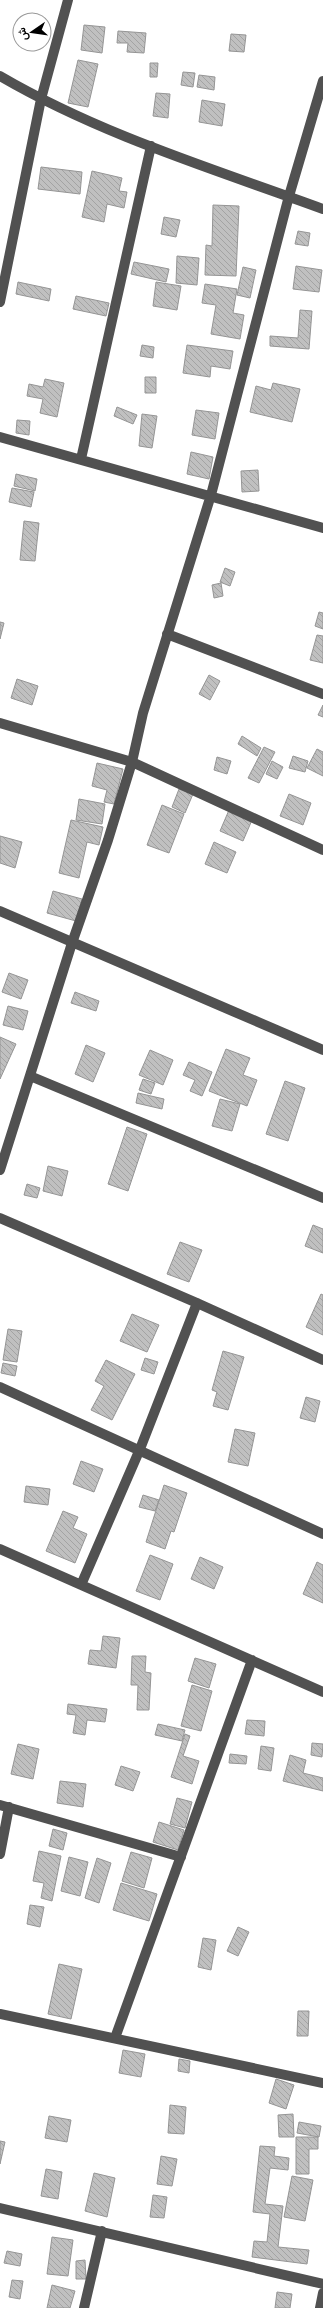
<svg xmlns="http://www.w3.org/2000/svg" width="323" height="2308" font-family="'Asap Condensed',Vazirmatn,sans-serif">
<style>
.building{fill:url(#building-back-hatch);stroke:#959595}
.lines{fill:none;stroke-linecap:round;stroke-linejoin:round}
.minor{stroke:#515151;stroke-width:10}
</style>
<defs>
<pattern id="building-back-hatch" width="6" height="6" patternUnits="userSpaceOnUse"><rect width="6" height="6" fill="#c0c0c0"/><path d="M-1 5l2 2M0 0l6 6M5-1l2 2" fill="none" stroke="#a3a3a3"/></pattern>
</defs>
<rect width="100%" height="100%" fill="#fff"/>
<path class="building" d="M84,25L105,27L102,53L81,50Z
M118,31L146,33L144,53L127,52L128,43H117Z
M231,34L246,35L244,52L229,51Z
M78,60L98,64L88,107L68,103Z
M150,63H158L157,77H150Z
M183,72L195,73L193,87L181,85Z
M199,75L215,77L214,90L197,87Z
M156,93L170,94L168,118L153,116Z
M202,100L225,104L222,126L199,122Z
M41,167L82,172L80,194L38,189Z
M92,171L122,178L119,191L127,192L124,208L107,204L104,222L82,217Z
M213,205L239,206L236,276L205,275L206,245L212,246Z
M164,217L180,220L176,237L161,234Z
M298,231L310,233L308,246L295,244Z
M177,256L199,258L197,285L176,283Z
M134,262L169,269L166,282L131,274Z
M296,266L322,270L319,292L293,289Z
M243,267L256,270L250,298L237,295Z
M18,282L51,289L49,301L16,294Z
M156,282L181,286L177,310L153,306Z
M205,284L237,289L233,313L244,315L240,339L211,334L216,305L202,303Z
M76,296L109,303L106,316L73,309Z
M300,310L312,311L309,349L270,346V336L298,338Z
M142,345L154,347L153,358L140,356Z
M187,345L233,351L230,369L211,366L210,377L183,373Z
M145,377H156V393H145Z
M45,379L64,383L57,417L40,413L43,399L27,396L29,384L43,387Z
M273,383L300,389L292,422L250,412L256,386L271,390Z
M117,407L137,415L133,424L114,416Z
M196,410L219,413L215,439L192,435Z
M142,414L157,416L152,448L139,446Z
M17,420L30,421L29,435L16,433Z
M191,452L213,457L209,479L187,474Z
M258,470L259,491L242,492L241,471Z
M16,474L37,479L35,491L14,486Z
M12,488L34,492L31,507L9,502Z
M24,521L39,523L35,561L20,560Z
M225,568L235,572L230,586L220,582Z
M221,583L223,596L214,598L212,585Z
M319,612L323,613V629L315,626Z
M0,622L4,623L0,639Z
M317,635L323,636V663L310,660Z
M209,675L220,681L210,700L199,694Z
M17,679L38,686L32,705L11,698Z
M323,705V717L318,715Z
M242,736L261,748L257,756L238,744Z
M264,747L275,752L259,783L248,778Z
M317,749L323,752V776L307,768Z
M293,756L308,761L305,772L289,768Z
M217,757L231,761L227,774L214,770Z
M272,761L283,767L277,779L266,774Z
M97,763L123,769L114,804L104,802L107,790L92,786Z
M179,789L193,794L185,813L172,807Z
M289,794L311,803L303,825L280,816Z
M79,799L105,804L102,824L76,820Z
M162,805L184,814L169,853L147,845Z
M229,810L252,820L243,841L220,831Z
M71,820L103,827L99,845L87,842L79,878L59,873Z
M0,836L22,842L15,868L0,863Z
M214,842L236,852L227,873L205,864Z
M53,891L82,899L76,921L47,913Z
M9,973L28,980L21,999L2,992Z
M75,992L99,1001L96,1011L71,1003Z
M8,1006L28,1011L23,1030L3,1025Z
M0,1037L16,1044L0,1079Z
M86,1045L105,1053L93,1082L75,1074Z
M226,1049L250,1058L243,1075L257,1080L247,1106L209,1091Z
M150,1050L173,1060L163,1085L139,1075Z
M189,1062L212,1072L202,1096L190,1091L195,1080L183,1075Z
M143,1079L155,1083L151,1094L139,1090Z
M285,1081L305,1088L288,1141L266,1134Z
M138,1093L164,1099L162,1109L136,1103Z
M220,1099L240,1104L232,1131L212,1126Z
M127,1127L147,1134L128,1191L108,1184Z
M48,1166L68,1171L62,1196L43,1191Z
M27,1184L40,1188L37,1198L24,1195Z
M313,1225L323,1229V1253L305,1246Z
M180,1242L202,1250L189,1282L167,1274Z
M321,1294L323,1295V1335L306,1327Z
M132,1314L159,1325L147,1352L120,1341Z
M8,1329L22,1331L17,1362L3,1360Z
M223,1351L244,1357L228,1410L213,1406L217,1392L212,1390Z
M145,1358L158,1362L154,1374L141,1370Z
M106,1360L135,1374L112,1420L91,1410L104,1386L95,1381Z
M3,1363L17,1366L15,1376L1,1373Z
M306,1397L320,1401L315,1422L300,1418Z
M235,1429L255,1433L248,1466L228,1462Z
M81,1461L103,1469L94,1492L73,1484Z
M164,1485L187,1493L174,1532L171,1531L165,1549L146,1542Z
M26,1486L50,1489L48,1505L24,1502Z
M143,1495L159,1500L155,1511L139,1507Z
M63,1511L78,1517L73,1528L87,1534L75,1563L46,1551Z
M150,1555L173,1564L160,1600L136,1591Z
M200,1557L223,1567L214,1589L191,1579Z
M317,1562L323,1565V1603L303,1594Z
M103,1636L120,1638L116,1668L88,1664L90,1650L101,1651Z
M132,1656H146L145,1672L151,1673L149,1710H137L138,1685H131Z
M195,1658L216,1664L209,1688L188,1681Z
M192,1685L212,1691L201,1731L181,1726Z
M68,1704L107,1709L105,1722L87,1720L85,1735L73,1733L76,1715L67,1714Z
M247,1720L265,1721L264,1736L245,1734Z
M158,1724L185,1730L182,1741L155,1735Z
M185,1734L190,1736L183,1756L199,1761L192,1784L171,1777Z
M312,1743L323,1744L322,1757L311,1755Z
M18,1744L39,1749L33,1779L11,1774Z
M261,1746L274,1748L271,1771L258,1769Z
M230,1754L247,1756L246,1764L229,1763Z
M290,1755L306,1760L303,1773L323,1778V1791L283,1781Z
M121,1766L140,1772L133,1791L115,1785Z
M60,1781L86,1784L83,1807L57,1803Z
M177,1798L192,1802L185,1828L170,1824Z
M159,1822L184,1830L178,1850L153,1842Z
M53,1829L67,1833L63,1850L49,1846Z
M39,1851L61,1856L52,1901L41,1898L44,1883L33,1881Z
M131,1852L152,1858L144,1888L122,1881Z
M69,1857L88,1862L80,1896L61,1891Z
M97,1858L111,1863L99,1903L85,1898Z
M121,1883L157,1894L149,1921L113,1910Z
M30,1905L44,1907L40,1927L27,1924Z
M238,1927L249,1932L238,1956L227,1951Z
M203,1938L216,1940L211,1970L198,1967Z
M59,1964L82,1969L71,2019L48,2014Z
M298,2011H309L308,2036H297Z
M123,2050L145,2054L141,2077L119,2073Z
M179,2059L190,2061L189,2073L178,2071Z
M276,2079L294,2085L286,2109L269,2103Z
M170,2105L186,2107L184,2134L168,2133Z
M293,2114L294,2137H279L278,2115Z
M49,2116L71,2120L67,2142L45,2138Z
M299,2122L321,2126L319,2137L297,2133Z
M296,2137H318V2149H309V2174H296Z
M0,2141L5,2142L0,2164Z
M260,2146L275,2147L274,2156L289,2158L288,2170L270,2168L265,2204L283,2206L278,2247L309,2250L307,2264L252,2257L254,2241L267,2242L270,2214L253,2212Z
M161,2156L177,2159L172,2186L157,2184Z
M46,2169L62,2172L58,2199L41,2196Z
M94,2173L115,2178L107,2217L85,2211Z
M292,2176L313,2180L305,2221L284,2217Z
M153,2195L167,2197L164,2218L150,2217Z
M52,2237L73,2240L68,2276L47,2274Z
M7,2251L22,2254L20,2266L4,2263Z
M85,2260L86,2279H76V2261Z
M12,2280L23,2281L20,2299L9,2297Z
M52,2285L75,2291L70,2308H47Z
M277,2292L292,2294L290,2308H275Z"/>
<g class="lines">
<path class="minor" d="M0,76C101,135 214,169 323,209
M0,302L41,99L68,0
M0,437L323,528
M81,459L151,146
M167,634L323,694
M0,723L132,762L323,850
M0,911L323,1050
M30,1076L323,1198
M0,1170L72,943L108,840L132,762L143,713L211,495L289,196L323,81
M0,1218L197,1303L323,1360
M0,1387L323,1534
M0,1549L323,1692
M81,1585L140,1449L197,1303
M0,1805L181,1857
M0,1854L9,1807
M0,2014L323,2083
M115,2038L252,1660
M0,2208L323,2284
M84,2308L102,2231
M320,2308L323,2293"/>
</g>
<g transform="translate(32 32) rotate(257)"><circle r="19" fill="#ffffff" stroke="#999999"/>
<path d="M0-3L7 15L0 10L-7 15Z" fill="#000000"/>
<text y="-6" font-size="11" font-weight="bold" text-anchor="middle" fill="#000000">ش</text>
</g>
</svg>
